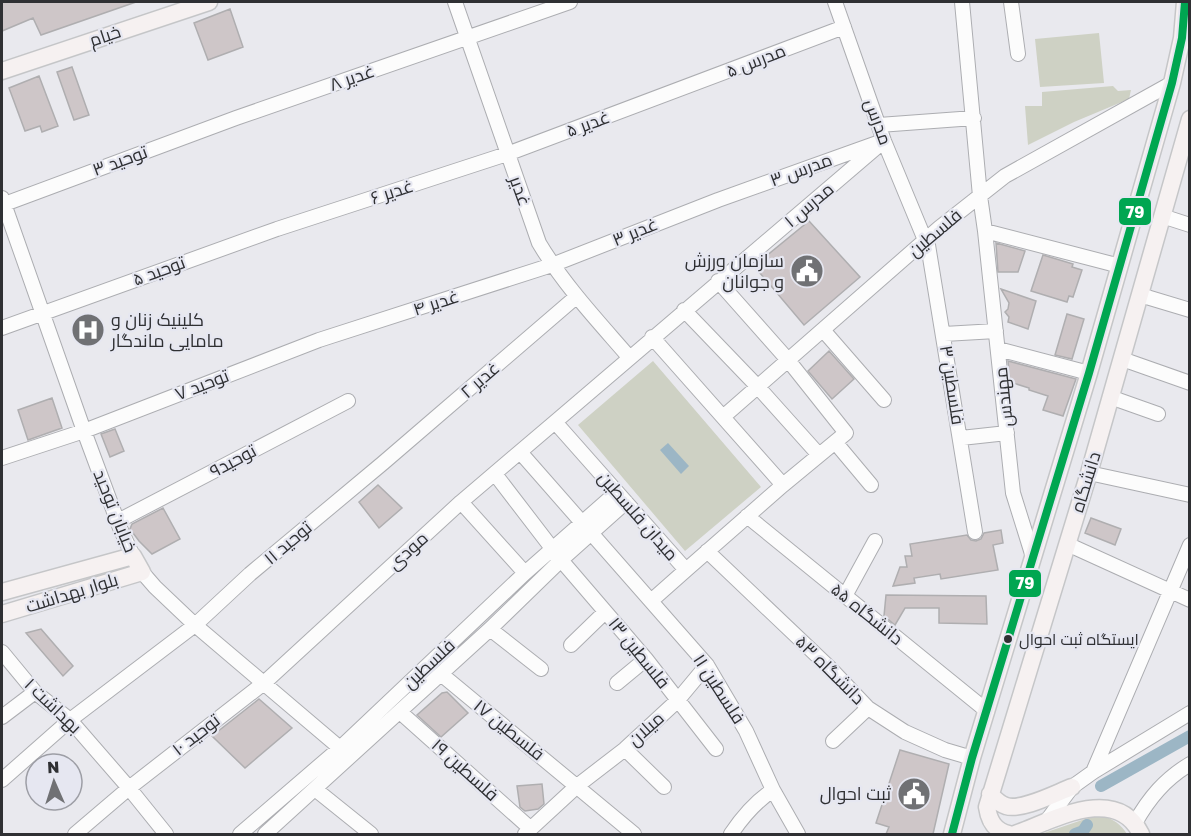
<svg xmlns="http://www.w3.org/2000/svg" width="1191" height="836" font-family="'Golos Text',Cairo,sans-serif">
<style>
.green{fill:#ced1c4}
.water{fill:#9cb6c5}
.lines{fill:none;stroke-linecap:round;stroke-linejoin:round}
.canal{stroke:#9cb6c5;stroke-width:12}
.building{fill:#cec6c8;stroke:#afaeb0;stroke-width:1.5}
.minor-casing{stroke:#acadb1;stroke-width:16}
.major-casing{stroke:#c5c6c8;stroke-width:19}
.minor{stroke:#fcfcfc;stroke-width:14}
.major{stroke:#f6f1f1;stroke-width:16}
.bus-1-casing{stroke:#e6e7f1;stroke-width:12}
.bus-1{stroke:#00a651;stroke-width:8}
.bus-dot{fill:#2f3033;stroke:#e6e7f1;stroke-width:2}
.labels{text-anchor:middle;stroke-width:4.5;stroke-linejoin:round;paint-order:stroke}
.bus-label{font-size:16px;fill:#2f3033;stroke:#e6e7f1;text-anchor:start}
.street-label{font-size:18px;fill:#2f3033;stroke:#e6e7f1}
.poi-label{font-size:18px;fill:#2f3033;stroke:#e6e7f1;text-anchor:end}
.line-badge{stroke:#e6e7f1;stroke-width:2}
.badge-label{font-size:16px;text-anchor:middle;font-weight:bold;fill:#fff}
</style>
<rect width="100%" height="100%" fill="#e9e9ee"/>
<path class="green" d="M1099,33L1104,83L1040,87L1035,39Z
M1113,86L1118,91L1131,90L1129,99L1074,122L1028,145L1025,106H1042V92Z
M653,361L761,487L685,551L578,425Z
M1101,815C1113,819 1121,824 1127,834H1041L1091,817Z"/>
<path class="water" d="M668,443L689,466L681,474L660,450Z"/>
<g class="lines">
<path class="canal" d="M1101,786L1190,736
M1075,834L1083,831L1087,825"/>
</g>
<path class="building" d="M2,2H136L41,35L33,18L2,31Z
M230,9L243,47L208,60L194,23Z
M72,67L89,115L74,120L57,72Z
M39,76L58,126L42,132L40,126L25,131L9,88Z
M809,221L860,277L804,325L754,266Z
M996,243L1025,251L1018,272H998Z
M1043,255L1073,264L1072,267L1082,270L1073,297L1069,296L1067,302L1031,291Z
M1001,289L1036,301L1028,329L1008,322L1009,317L1005,312L1008,309L1009,303Z
M1067,314L1084,319L1072,359L1055,355Z
M829,351L854,379L832,399L808,371Z
M1008,361L1076,379L1063,416L1043,410L1048,396L1029,390V388L1010,382Z
M52,398L62,428L28,440L18,410Z
M115,429L124,451L110,457L101,434Z
M378,485L402,508L379,528L359,502Z
M163,508L180,539L152,554L139,541L130,529L132,524Z
M1091,518L1121,529L1115,545L1085,533Z
M1001,530L1003,543L993,545L998,570L941,579L940,574L914,578L915,583L893,586L900,567H907L905,556H912L910,544L967,535L971,540L976,541L981,539L984,533Z
M886,595L986,596L987,624L939,623V608H905L895,625L884,616Z
M41,629L73,666L63,676L26,633Z
M447,692L468,713L441,737L417,715L442,693Z
M259,699L292,728L245,768L212,736Z
M900,750L949,764L933,834H886L889,827L876,823Z
M542,784L544,804L538,809L525,811L520,807L517,786Z"/>
<g class="lines">
<defs>
<path id="minor" d="M455,2L539,243C564,285 597,320 629,357
M835,2L884,141L925,240
M962,2L980,196L985,231L1013,493L1033,557
M1011,2L1018,54
M879,125L974,118
M2,198L84,431L120,528L133,556
M2,205L236,118L570,2
M1162,216L1190,225
M985,231L1120,266
M927,239L975,532
M718,281L788,360L846,433L783,485
M1140,295L1190,310
M684,310L758,387L819,455
M2,328L277,229L507,154L844,27
M823,330L884,400
M944,334L996,331
M652,337L783,485L686,570L555,422L884,141
M998,349L1089,373
M1122,359L1190,383
M1110,397L1158,414
M723,417L939,228L1005,176L1172,83
M961,438L1007,433
M835,442L871,485
M520,452L707,665L746,731L773,790L798,834
M2,458L84,431L319,340L552,265L718,200L877,143
M1089,473L1190,495
M495,474L561,560L646,659L716,749
M461,502L525,573
M747,516L987,711
M118,521L348,401
M1067,544L1190,600
M707,551L830,668L868,708L905,732L945,750L972,758
M142,572L155,587L195,625L340,748
M845,596L875,541
M651,601L686,570
M490,629L541,669
M571,645L605,612
M2,652L35,692L70,720L129,788L166,834
M441,674L634,834
M617,683L646,659
M400,712L531,829
M2,717L35,692
M833,741L868,708
M625,749L664,787
M1093,772L1190,545
M2,780L70,720L195,625L250,574L383,463L576,297
M315,789L371,834
M1045,823L1072,787L1093,772L1190,713
M1135,823C1149,798 1165,779 1190,764
M75,834L129,788L264,683L461,502L555,422
M240,834L340,748L525,573L617,492
M265,834L490,629L561,560L626,502
M525,834L577,786L625,749L677,701L707,665
M731,834C743,816 755,802 773,790"/>
<path id="major" d="M2,71L209,2
M2,592L133,556L142,572L2,614
M990,794C995,799 999,804 1006,806C1022,811 1056,793 1072,787
M952,834L972,758L1089,373L1172,83L1182,38L1185,2
M1009,834C995,831 989,821 987,807L1089,473L1190,119
M1015,834C1052,821 1116,783 1141,834"/>
</defs>
<use href="#minor" class="minor-casing"/>
<use href="#major" class="major-casing"/>
<use href="#minor" class="minor"/>
<use href="#major" class="major"/>
<defs>
<path id="bus-1" d="M952,834L972,758L1089,373L1172,83L1182,38L1185,2"/>
</defs>
<use href="#bus-1" class="bus-1-casing"/>
<use href="#bus-1" class="bus-1"/>
</g>
<defs>
<symbol id="civic-disc" viewBox="-11 -11 22 22"><circle r="9.5" fill="#707174" stroke="#e6e7f1"/><path d="M-.6-6.5H3V-4.5H.6V-3L4-1V1h2V6H-6V1h2V-1L-.6-3ZM-1.2 2.5V6h2.4V2.5Z" fill="#fff"/></symbol>
<symbol id="hospital-disc" viewBox="-11 -11 22 22"><circle r="9.5" fill="#707174" stroke="#e6e7f1"/><path d="M-5-5h3v3.5h4V-5h3V5h-3V1.5h-4V5h-3Z" fill="#fff"/></symbol>
</defs>
<g fill-rule="evenodd">
<use href="#civic-disc" x="788" y="252" width="38" height="38"/>
<use href="#hospital-disc" x="69" y="311" width="38" height="38"/>
<use href="#civic-disc" x="895" y="775" width="38" height="38"/>
</g>
<circle class="bus-dot" cx="1008" cy="639" r="5"/>
<g class="labels">
<g class="bus-label">
<text x="1019" y="645">ایستگاه ثبت احوال</text>
</g>
<g class="street-label">
<text transform="translate(105 36) rotate(-18)" y="6">خیام</text>
<text transform="translate(756 61) rotate(-21)" y="6">مدرس ۵</text>
<text transform="translate(352 78) rotate(-19)" y="6">غدیر ۸</text>
<text transform="translate(878 122) rotate(70)" y="6">مدرس</text>
<text transform="translate(588 124) rotate(-20)" y="6">غدیر ۵</text>
<text transform="translate(120 161) rotate(-20)" y="6">توحید ۳</text>
<text transform="translate(801 170) rotate(-20)" y="6">مدرس ۳</text>
<text transform="translate(520 191) rotate(70)" y="6">غدیر</text>
<text transform="translate(392 192) rotate(-18)" y="6">غدیر ۶</text>
<text transform="translate(809 205) rotate(-40)" y="6">مدرس ۱</text>
<text transform="translate(635 232) rotate(-22)" y="6">غدیر ۳</text>
<text transform="translate(935 233) rotate(-40)" y="6">فلسطین</text>
<text transform="translate(159 271) rotate(-20)" y="6">توحید ۵</text>
<text transform="translate(436 303) rotate(-18)" y="6">غدیر ۴</text>
<text transform="translate(480 380) rotate(-41)" y="6">غدیر ۲</text>
<text transform="translate(202 385) rotate(-21)" y="6">توحید ۷</text>
<text transform="translate(952 385) rotate(81)" y="6">فلسطین ۳</text>
<text transform="translate(1004 397) rotate(-96)" y="6">مهندس</text>
<text transform="translate(233 461) rotate(-28)" y="6">توحید۹</text>
<text transform="translate(1086 482) rotate(-73)" y="6">دانشگاه</text>
<text transform="translate(115 511) rotate(68)" y="6">خیابان توحید</text>
<text transform="translate(638 516) rotate(49)" y="6">میدان فلسطین</text>
<text transform="translate(288 543) rotate(-40)" y="6">توحید ۱۱</text>
<text transform="translate(408 551) rotate(-42)" y="6">مودی</text>
<text transform="translate(72 593) rotate(-17)" y="6">بلوار بهداشت</text>
<text transform="translate(867 614) rotate(39)" y="6">دانشگاه ۵۵</text>
<text transform="translate(639 653) rotate(51)" y="6">فلسطین ۱۳</text>
<text transform="translate(429 664) rotate(-43)" y="6">فلسطین</text>
<text transform="translate(830 670) rotate(45)" y="6">دانشگاه ۵۳</text>
<text transform="translate(719 689) rotate(57)" y="6">فلسطین ۱۱</text>
<text transform="translate(53 706) rotate(44)" y="6">بهداشت ۱</text>
<text transform="translate(646 729) rotate(-42)" y="6">میلان</text>
<text transform="translate(509 730) rotate(39)" y="6">فلسطین ۱۷</text>
<text transform="translate(196 735) rotate(-38)" y="6">توحید ۱۰</text>
<text transform="translate(465 770) rotate(42)" y="6">فلسطین ۱۹</text>
</g>
<g class="poi-label">
<text x="784" y="267">سازمان ورزش<tspan x="784" dy="21">و جوانان</tspan></text>
<text x="111" y="326" text-anchor="start">کلینیک زنان و<tspan x="111" dy="21">مامایی ماندگار</tspan></text>
<text x="891" y="800">ثبت احوال</text>
</g>
</g>
<g class="line-badge">
<rect x="1118" y="197" width="34" height="29" rx="6" fill="#00a651"/>
<rect x="1008" y="569" width="34" height="29" rx="6" fill="#00a651"/>
</g>
<g class="badge-label">
<text x="1135" y="218">79</text>
<text x="1025" y="589">79</text>
</g>
<rect width="1191" height="836" fill="none" stroke="#2f3033" stroke-width="6"/>
<g transform="translate(54 782) rotate(357)"><circle r="28" fill="#e6e7f1" stroke="#9d9ea5" stroke-width="1.5"/>
<path d="M0-4.5L10 22L0 15L-10 22Z" fill="#707174"/>
<text y="-9" font-size="16" font-weight="bold" text-anchor="middle" fill="#2f3033">N</text>
</g>
</svg>
